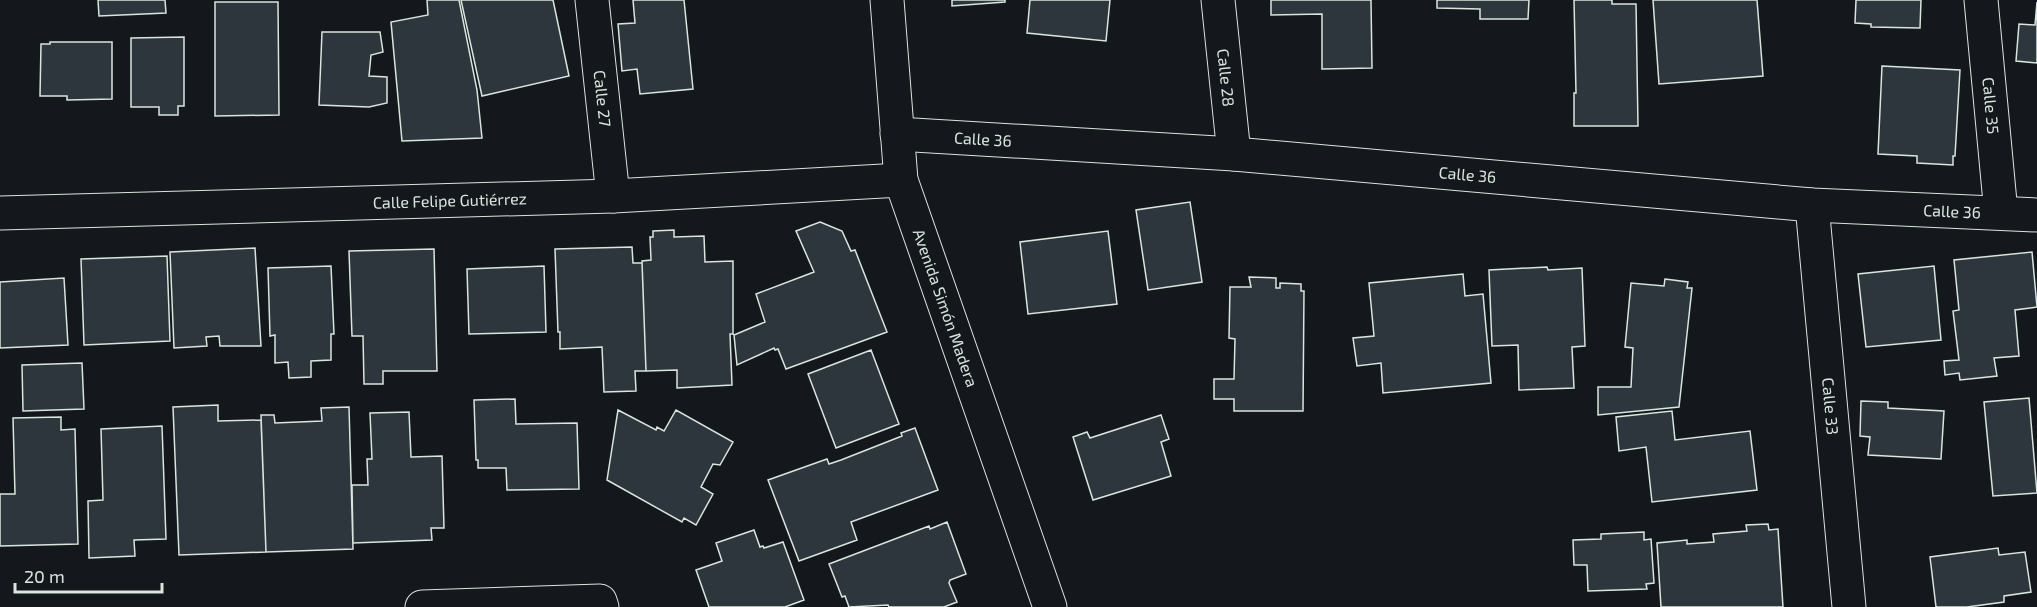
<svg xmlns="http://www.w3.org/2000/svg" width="2037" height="607" font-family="'Exo 2',sans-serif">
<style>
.building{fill:#2c363c;stroke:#d8e6dc;stroke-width:1.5}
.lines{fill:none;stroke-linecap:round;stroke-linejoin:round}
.street-casing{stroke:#d8e6dc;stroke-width:35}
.secondary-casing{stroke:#d8e6dc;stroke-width:35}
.street{stroke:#14181c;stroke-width:33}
.secondary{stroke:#14181c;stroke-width:33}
.labels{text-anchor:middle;stroke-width:4.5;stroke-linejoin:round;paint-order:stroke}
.street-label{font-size:16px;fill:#d8e6dc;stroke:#14181c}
</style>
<rect width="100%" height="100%" fill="#14181c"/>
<path class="building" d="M98,0H165L166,13L99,16Z
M427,0H459L477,90L482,138L402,141L391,22L428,15Z
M461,0H553L569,76L482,96Z
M633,0H684L693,89L640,94L637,69L622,71L618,24L635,23Z
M952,0H1005V2L952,6Z
M1030,0H1110L1106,41L1027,33Z
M1271,0H1371L1372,68L1322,69V14L1271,15Z
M1437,0H1529L1528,19H1480V9L1437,8Z
M1574,0H1612V4H1636L1638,126H1574V93H1576Z
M1653,0H1757L1763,76L1659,84Z
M1856,0H1921L1920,28L1871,27V24L1855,23Z
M215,2H278L279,115L215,116Z
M2037,2V63L2016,61L2019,24L2035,25Z
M322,32H380L383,52L371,55L369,76L387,77V103L369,107L319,105Z
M184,37V106H178V115H159V107H131V38Z
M50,42H112V99L67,100V96H40L41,44H50Z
M1882,66L1960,70L1955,156H1953V165L1917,163V156L1878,154Z
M1190,202L1202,282L1148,290L1136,210Z
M820,222L842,231L851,251L855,250L887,332L786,369L778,349L775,350L774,348L737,365L734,335L765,322L756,294L814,272L796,231Z
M674,230V237L704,236L705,262L733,261V334H730L732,385L677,388V370L646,371L642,261L651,260L650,237H653V231Z
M1108,231L1117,304L1028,314L1020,242Z
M632,247L633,263H642L646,371H635L636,391L604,392L602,347L560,349V332H558L555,249Z
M255,248L261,346H220L219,336L206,337L207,346L174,348L170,252Z
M434,249L437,371H383V384H364L363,336H352L349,251Z
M2032,252L2037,307L2015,310L2019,356L1994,358L1997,376L1960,380L1959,373L1945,375L1944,361L1959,360L1953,311L1959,310L1954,260Z
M167,256L170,341L84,345L81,259Z
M331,266L334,334H331V360L311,361V377L289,378L288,362L275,363V335L270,336L268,268Z
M544,266L546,332L469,334L467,269Z
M1934,266L1941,340L1866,347L1858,274Z
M1547,267L1548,270L1582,268L1585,346L1572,347L1574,388L1519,390L1518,345L1492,346L1489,270Z
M1463,274L1465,296L1483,294L1491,383L1383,393L1381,363L1357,366L1353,338L1374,336L1369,283Z
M1249,277L1276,278V288H1280V283L1301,284V291H1304L1303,411H1234V399H1214V379H1234L1235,339L1229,338L1230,287H1251Z
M64,278L68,345L0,348V282Z
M1665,279L1688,282L1687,288H1692L1679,407L1598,415V387H1631L1633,348L1625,347L1631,283L1664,286Z
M871,350L899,424L836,448L808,374Z
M82,363L84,409L23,411L22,365Z
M2029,398L2037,493L1993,496L1984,402Z
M515,399L516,424L577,423L579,489L507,490L506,468H478V460H476L474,400Z
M1861,401L1888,402V408L1944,411L1941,459L1868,455L1870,437L1860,436Z
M218,405V421L261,420L266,552L179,555L173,407Z
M349,407L353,549L266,552L261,415H274L275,423L322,421L321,408Z
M618,410L656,430L657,427L664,431L676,410L733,442L720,465L713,464L701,487L713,494L696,525L684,518L682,522L607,480Z
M1672,411L1675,440L1750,431L1757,490L1652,502L1646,447L1619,451L1616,417Z
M409,412L411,457L442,456L444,528H431L432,540L353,543L352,485H368L367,459H372L370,413Z
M1161,415L1169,439L1161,442L1171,476L1093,500L1073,437L1087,432L1090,438Z
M61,417V430L75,429L78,544L0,546V494H15L13,418Z
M162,426L166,539L134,540L135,556L89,558L88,501L103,500L101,429Z
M915,428L938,490L851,522L857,540L799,561L768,480L827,459L829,464L841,460L902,436L901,433Z
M947,522L966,574L950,580L949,583L957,602L944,607H889L888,605L849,607L845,596L842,597L829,564L929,526L930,529Z
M1768,524L1769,530L1778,529L1783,607H1661L1657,543L1687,540V544L1714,542L1713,534L1747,531L1746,525Z
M754,530L760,547L763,546L764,548L783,542L804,600L785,607H709L696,570L722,561L716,543Z
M1644,532V540L1651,539L1654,583L1646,584L1647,589L1588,591L1587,565H1574L1573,540L1601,539V534Z
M1998,548L1999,555L2025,552L2031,592L2004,596V602L1967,607H1936L1930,557Z"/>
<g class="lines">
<defs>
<g id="street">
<path id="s1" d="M592,0L613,196"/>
<path id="s2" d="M1218,0L1234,154"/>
<path id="s3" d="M1981,0L2001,213"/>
<path id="s4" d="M897,134L1234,154L1812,205L2037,215"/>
<path id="s5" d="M1812,205L1849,607"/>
<path id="s6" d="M0,213L613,196L901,180"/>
<path d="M422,607L600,601L602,607"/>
</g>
<g id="secondary">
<path id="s7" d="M887,0L901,180L1050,607"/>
</g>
</defs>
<use href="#street" class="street-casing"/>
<use href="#secondary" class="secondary-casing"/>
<use href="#street" class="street"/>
<use href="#secondary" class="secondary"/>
</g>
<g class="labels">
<g class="street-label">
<text dy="6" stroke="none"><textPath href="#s2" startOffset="78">Calle 28</textPath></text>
<text dy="6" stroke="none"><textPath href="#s1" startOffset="99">Calle 27</textPath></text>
<text dy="6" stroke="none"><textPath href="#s3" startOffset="106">Calle 35</textPath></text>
<text dy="6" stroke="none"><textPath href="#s4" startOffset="86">Calle 36</textPath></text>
<text dy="6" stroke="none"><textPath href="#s4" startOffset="572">Calle 36</textPath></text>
<text dy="6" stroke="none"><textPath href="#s6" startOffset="450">Calle Felipe Gutiérrez</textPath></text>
<text dy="6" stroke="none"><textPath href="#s4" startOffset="1058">Calle 36</textPath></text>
<text dy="6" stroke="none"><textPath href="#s7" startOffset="316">Avenida Simón Madera</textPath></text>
<text dy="6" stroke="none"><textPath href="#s5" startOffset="202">Calle 33</textPath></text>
</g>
</g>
<path d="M15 583v9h147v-9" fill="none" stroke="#d8e6dc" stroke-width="3"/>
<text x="24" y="583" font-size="18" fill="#d8e6dc" stroke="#14181c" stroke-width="4.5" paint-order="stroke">20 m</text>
</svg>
